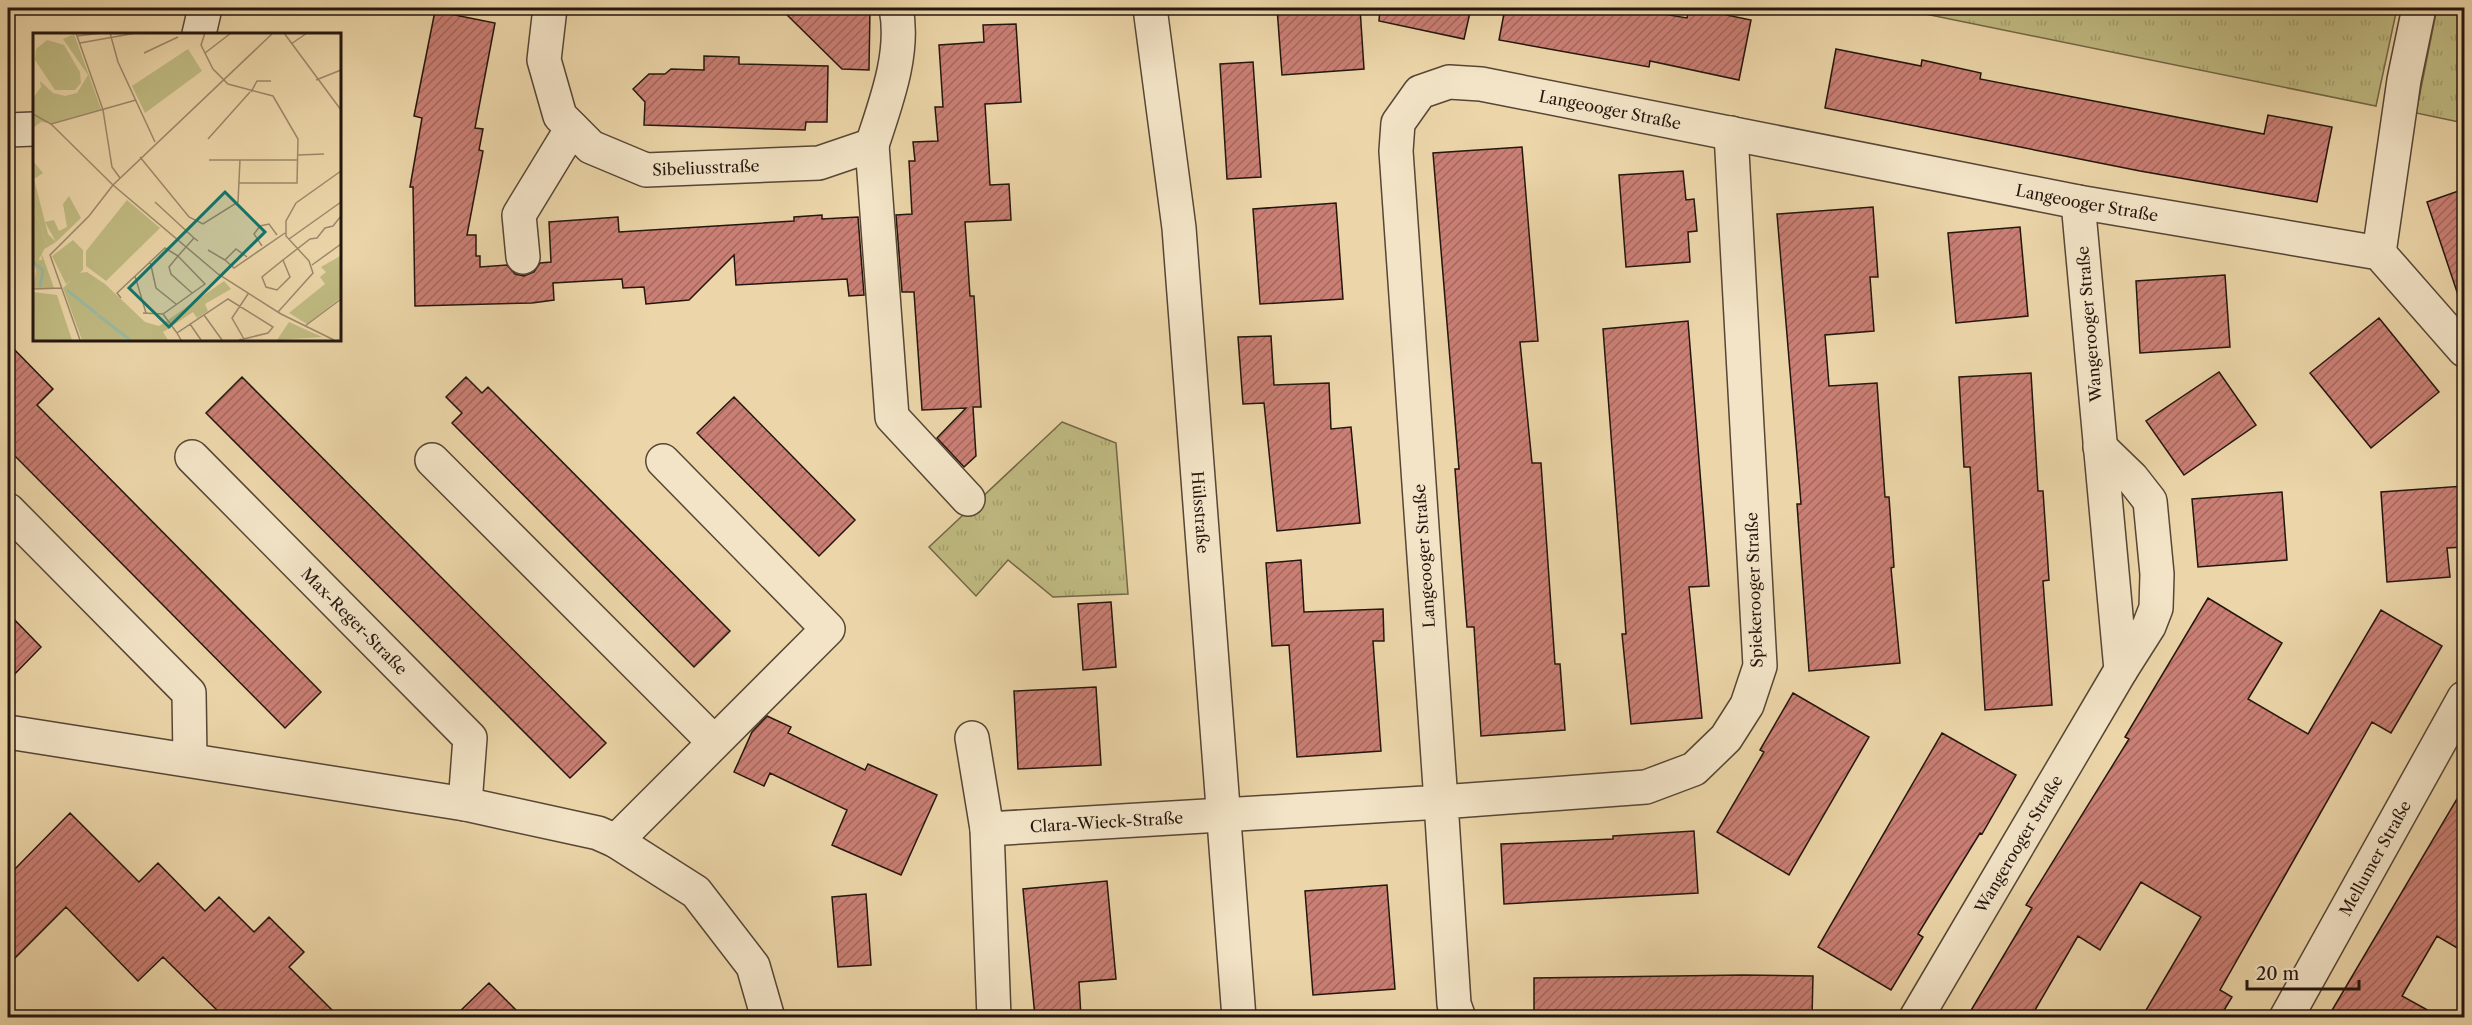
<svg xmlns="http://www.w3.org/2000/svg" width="2472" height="1025" font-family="'Libre Caslon Text',serif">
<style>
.grass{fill:url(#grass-tufts);stroke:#726848;stroke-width:1.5}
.building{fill:url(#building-hatch);stroke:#24160e;stroke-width:1.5}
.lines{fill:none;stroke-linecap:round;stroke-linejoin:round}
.minor-casing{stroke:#564635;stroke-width:36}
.minor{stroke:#f3e4c7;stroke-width:33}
.labels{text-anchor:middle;stroke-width:5;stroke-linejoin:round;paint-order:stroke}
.street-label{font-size:16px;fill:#24160e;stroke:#f3e4c7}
.inset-river{fill:none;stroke:#9abaa3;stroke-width:3}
.inset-road{fill:none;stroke:#9c896b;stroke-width:1.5}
.view{fill:#0f766e;fill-opacity:0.15;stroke:#0f766e;stroke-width:3}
.inset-edge{fill:none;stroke:#24160e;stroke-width:3}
</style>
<defs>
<pattern id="grass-tufts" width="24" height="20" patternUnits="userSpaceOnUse" patternTransform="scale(1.5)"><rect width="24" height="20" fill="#c0bb82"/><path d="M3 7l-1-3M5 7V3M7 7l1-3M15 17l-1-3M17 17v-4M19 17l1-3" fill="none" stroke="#a5a06f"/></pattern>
<pattern id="building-hatch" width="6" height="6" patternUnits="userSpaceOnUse" patternTransform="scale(1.5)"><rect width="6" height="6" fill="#ca7f74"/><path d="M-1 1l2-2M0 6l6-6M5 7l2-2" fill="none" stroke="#a4675e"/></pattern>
</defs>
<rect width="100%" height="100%" fill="#ecd6a9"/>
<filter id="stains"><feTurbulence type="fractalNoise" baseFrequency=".00333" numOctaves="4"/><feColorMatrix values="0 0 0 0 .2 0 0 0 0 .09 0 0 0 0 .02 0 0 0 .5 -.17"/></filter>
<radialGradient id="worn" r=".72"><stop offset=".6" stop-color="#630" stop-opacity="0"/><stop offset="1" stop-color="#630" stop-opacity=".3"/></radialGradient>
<path class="grass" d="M1896,8H2397L2376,106Z
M2437,8H2464V123L2416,113Z
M1062,422L1116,443L1128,594L1053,597L1008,560L976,596L929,547Z"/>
<path class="building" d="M780,8H870L869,70L842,69Z
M1277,8H1360L1364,69L1282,75Z
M1380,8H1471L1464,39L1379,21Z
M1505,8H1626L1687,18L1689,8H1693L1751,20L1739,80L1650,61L1649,67L1499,40Z
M435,11L495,23L475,128L483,129L479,150L483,151L467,235H476V256H480V267L507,265L515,274L524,276L534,272L540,263L551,262L549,222L618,217L619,232L794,221V217L822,215V219L858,217L864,295L849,296L847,279L736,285L734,255L689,300L646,304L644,287L623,288L622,279L553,283L554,300L532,303L415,306L413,187H410L422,118L414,116Z
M1016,24L1021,102L985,104L990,185L1009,184L1011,220L965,222L970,296H974L981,407H973L976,456L964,467L937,438L966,408L922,410L914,292H902L896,215L912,214L909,161H915L913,142L938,141L935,107H943L939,45L984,42L983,25Z
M1836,49L1921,66L1922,60L1981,73L1980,79L2264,134L2268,115L2332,127L2317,202L2140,171L1825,108Z
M704,56L739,57V64L828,66L827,122H806L805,130L644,125L645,102L633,89L649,74H665L671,69L704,70Z
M1253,62L1261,177L1227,179L1220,64Z
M1522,147L1538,341L1520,342L1532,463H1541L1555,664H1560L1565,730L1481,736L1474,627H1467L1455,469H1459L1433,153Z
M1683,171L1686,200L1694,199L1697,231L1688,232L1690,262L1626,267L1619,175Z
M2464,189V297L2459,298L2427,202Z
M1336,203L1343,299L1260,304L1253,209Z
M1873,207L1878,277H1870L1874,331L1825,335L1829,386L1877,383L1885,497H1889L1894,567L1891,568L1900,663L1809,671L1797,504H1801L1777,214Z
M2020,227L2028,316L1956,323L1948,233Z
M2225,275L2230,347L2140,353L2136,281Z
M2379,318L2439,392L2371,448L2310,373Z
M1688,321L1709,586L1689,587L1702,718L1631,724L1622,634H1626L1603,329Z
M1271,336L1274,385L1329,383L1331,429L1351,427L1360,523L1277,531L1264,403L1243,404L1238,337Z
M8,343L53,389L37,405L321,692L285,728L8,449Z
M2219,372L2256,425L2184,475L2146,421Z
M2031,373L2038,491H2043L2049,580L2043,581L2052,705L1985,710L1970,467H1964L1959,377Z
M242,377L606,743L570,778L206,413Z
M466,377L482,393L488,387L730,631L694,667L452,423L462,413L446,397Z
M734,397L855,520L819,556L697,433Z
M2464,486V547L2447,548L2450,577L2387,582L2381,492Z
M2282,492L2287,560L2198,567L2192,499Z
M1301,560L1304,612L1383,609L1384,641H1373L1381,751L1297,757L1289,645L1272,646L1266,563Z
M2208,598L2282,643L2248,699L2308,734L2381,610L2442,646L2391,733L2372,722L2220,990L2232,997L2220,1017H2142L2201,917L2141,882L2100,950L2078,936L2031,1017H1967L2032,908L2026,905L2129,739L2125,737Z
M1111,602L1116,667L1083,670L1078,604Z
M8,613L41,647L8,681Z
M1096,687L1101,765L1018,769L1014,691Z
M1793,693L1869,737L1789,875L1717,832L1764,752L1760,750Z
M767,716L791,727L788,733L865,770L868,764L937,795L901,875L832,845L847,810L770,773L764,786L734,772L752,732Z
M1942,733L2016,775L1982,834L1980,833L1918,934L1923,937L1891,990L1818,947Z
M2464,787V952L2437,936L2402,996L2440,1017H2328Z
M70,813L139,882L158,863L205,911L219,897L254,932L269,917L304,952L289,967L339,1017H224L163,957L138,981L66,907L8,965V876Z
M1694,831L1698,893L1504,904L1501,844L1613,839V836Z
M1107,881L1116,979L1079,982L1081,1017H1035L1023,889Z
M1387,885L1395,989L1313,995L1305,891Z
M866,894L871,965L838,967L832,897Z
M1743,975L1813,976L1812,1017H1534V978Z
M489,983L523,1017H454Z"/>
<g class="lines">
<defs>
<g id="minor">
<path id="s1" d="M550,8L544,60L560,116L591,147L646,170L819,163L872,145C886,102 905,53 896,8"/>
<path id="s2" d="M1150,8L1179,228L1239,1018"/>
<path d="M199,34L205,8"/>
<path d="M8,130L34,129"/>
<path d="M872,145L892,417L968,499"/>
<path d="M2379,253L2404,80L2419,8"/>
<path d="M523,257L519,215L572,128"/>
<path d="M2100,447L2132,478L2150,501L2157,574L2156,608L2149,626L2121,670"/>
<path id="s3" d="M192,457L470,738L465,804"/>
<path d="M432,460L714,742"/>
<path d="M8,510L189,693L190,759"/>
<path d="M8,732L465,804L598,833L616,841L696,892L753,966L768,1018"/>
<path id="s4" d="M972,738L987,829L1441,802L1396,151L1398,123L1420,92L1449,82L1481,84L2078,202L2379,253L2464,350"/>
<path d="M987,829L994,1018"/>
<path d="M616,841L828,629L663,461"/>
<path d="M1459,1018L1454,1004L1441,802L1646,787L1694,769L1726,738L1747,705L1760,666L1731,133"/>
<path id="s5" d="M1916,1018L2121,670L2078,202"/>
<path id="s6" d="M2286,1018L2464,698"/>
</g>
</defs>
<use href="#minor" class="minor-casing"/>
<use href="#minor" class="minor"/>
</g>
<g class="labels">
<g class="street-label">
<text dy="6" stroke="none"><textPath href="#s4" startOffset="1460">Langeooger Straße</textPath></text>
<text dy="6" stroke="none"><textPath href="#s1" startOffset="274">Sibeliusstraße</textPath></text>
<text dy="6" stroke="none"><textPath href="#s4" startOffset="1946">Langeooger Straße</textPath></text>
<text transform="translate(2089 324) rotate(-95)" y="6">Wangerooger Straße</text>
<text dy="6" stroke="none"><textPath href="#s2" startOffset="507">Hülsstraße</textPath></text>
<text transform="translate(1424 556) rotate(-94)" y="6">Langeooger Straße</text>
<text transform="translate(1754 590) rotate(-92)" y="6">Spiekerooger Straße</text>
<text dy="6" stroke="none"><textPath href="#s3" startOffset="231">Max-Reger-Straße</textPath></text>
<text dy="6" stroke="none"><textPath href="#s4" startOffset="212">Clara-Wieck-Straße</textPath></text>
<text dy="6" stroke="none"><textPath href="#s5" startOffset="202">Wangerooger Straße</textPath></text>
<text dy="6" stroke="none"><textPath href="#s6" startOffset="183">Mellumer Straße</textPath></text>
</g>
</g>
<g transform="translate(33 33)">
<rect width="308" height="308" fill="#ecd6a9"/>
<path d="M36,163L48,185L23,209L12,189L21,187L26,198L34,194L30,171ZM94,167L127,195L73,248L53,233V218ZM0,173L14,211L5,228L0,226ZM40,207L50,217V237L33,251L19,223ZM54,239L72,251L112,289L126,293L134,288L138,294L130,299L135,307H49L30,255L45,240ZM191,248L198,256L172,271L175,278L164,285L160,279L139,293L135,287ZM256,289L289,304L244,307Z" fill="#c0bb82"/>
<path d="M41,1L68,76L19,90L8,89L0,95V65L8,54L7,48L20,60L32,63L44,60L55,42L30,6ZM0,128L10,140L1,146L15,201L23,209L8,218L14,211L0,173ZM8,220L11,227L21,255L0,256L3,238L0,226L9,227ZM0,259L24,262L39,307H0Z" fill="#c0bb82"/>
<path d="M155,16L169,38L112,80L99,53Z" fill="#c0bb82"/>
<path d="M307,223V265L274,291L256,280L292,251L287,244L293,239L288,234Z" fill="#c0bb82"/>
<path d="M14,7L31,12L47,39L48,50L42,57H22L2,27L3,16Z" fill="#c0bb82"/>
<path class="inset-river" d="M0,229L10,237L7,254M34,257L64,281M65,282L97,307"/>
<path class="inset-road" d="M43,0L70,77L79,134L87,145M77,0L85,29L122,109M172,0L168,12L180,36L195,51L240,63L265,106L264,150H206M240,0L80,152L185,241L248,281L301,307M251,0L308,77M44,3L69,0M47,10L103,0M258,11L274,0M111,20L145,4M172,20L198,0M283,47L308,37M218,59L224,48H238M0,81L18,91L80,152L56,183L17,222L47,307M18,91L103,67M175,106L217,59M265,122L291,121M107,124L156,184L170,191L205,169L207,127M176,127H265M122,169L161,205M256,206L308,169M229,213L221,201L227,193L236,191L244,202M175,217L192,227M214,224L203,216L192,227L201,235L252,200M250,227L257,244L244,257L233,254L229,244ZM250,227L277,206L284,205L292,195L300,193L308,183M117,228L123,255L143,271M279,232L308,211M102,243L113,280M0,256L29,255M88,265L84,260L132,215L145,223L136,234L138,241L159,260M245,279L280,240L276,228L253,203V188L263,170L308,138M110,280L130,281L172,251L145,223L161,205L165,208M130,281L144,300M171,282L189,307M157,291L168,307M272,293L308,266M211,306L199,285L215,261M148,307L144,300L195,266L240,294L235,300L206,307"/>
<path class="view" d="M192,159L232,199L136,294L96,255Z"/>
<rect width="308" height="308" class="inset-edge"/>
</g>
<rect width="2472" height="1025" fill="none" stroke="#ecd6a9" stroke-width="30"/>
<rect x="9" y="9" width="2454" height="1007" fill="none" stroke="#24160e" stroke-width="3"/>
<rect x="15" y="15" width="2442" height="995" fill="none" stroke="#24160e" stroke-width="1.5"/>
<path d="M2247 980v9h112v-9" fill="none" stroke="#24160e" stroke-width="3"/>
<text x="2256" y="980" font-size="18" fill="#24160e" stroke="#f3e4c7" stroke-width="4.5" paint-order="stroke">20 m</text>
<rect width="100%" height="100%" filter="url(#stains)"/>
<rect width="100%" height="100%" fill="url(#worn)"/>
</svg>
